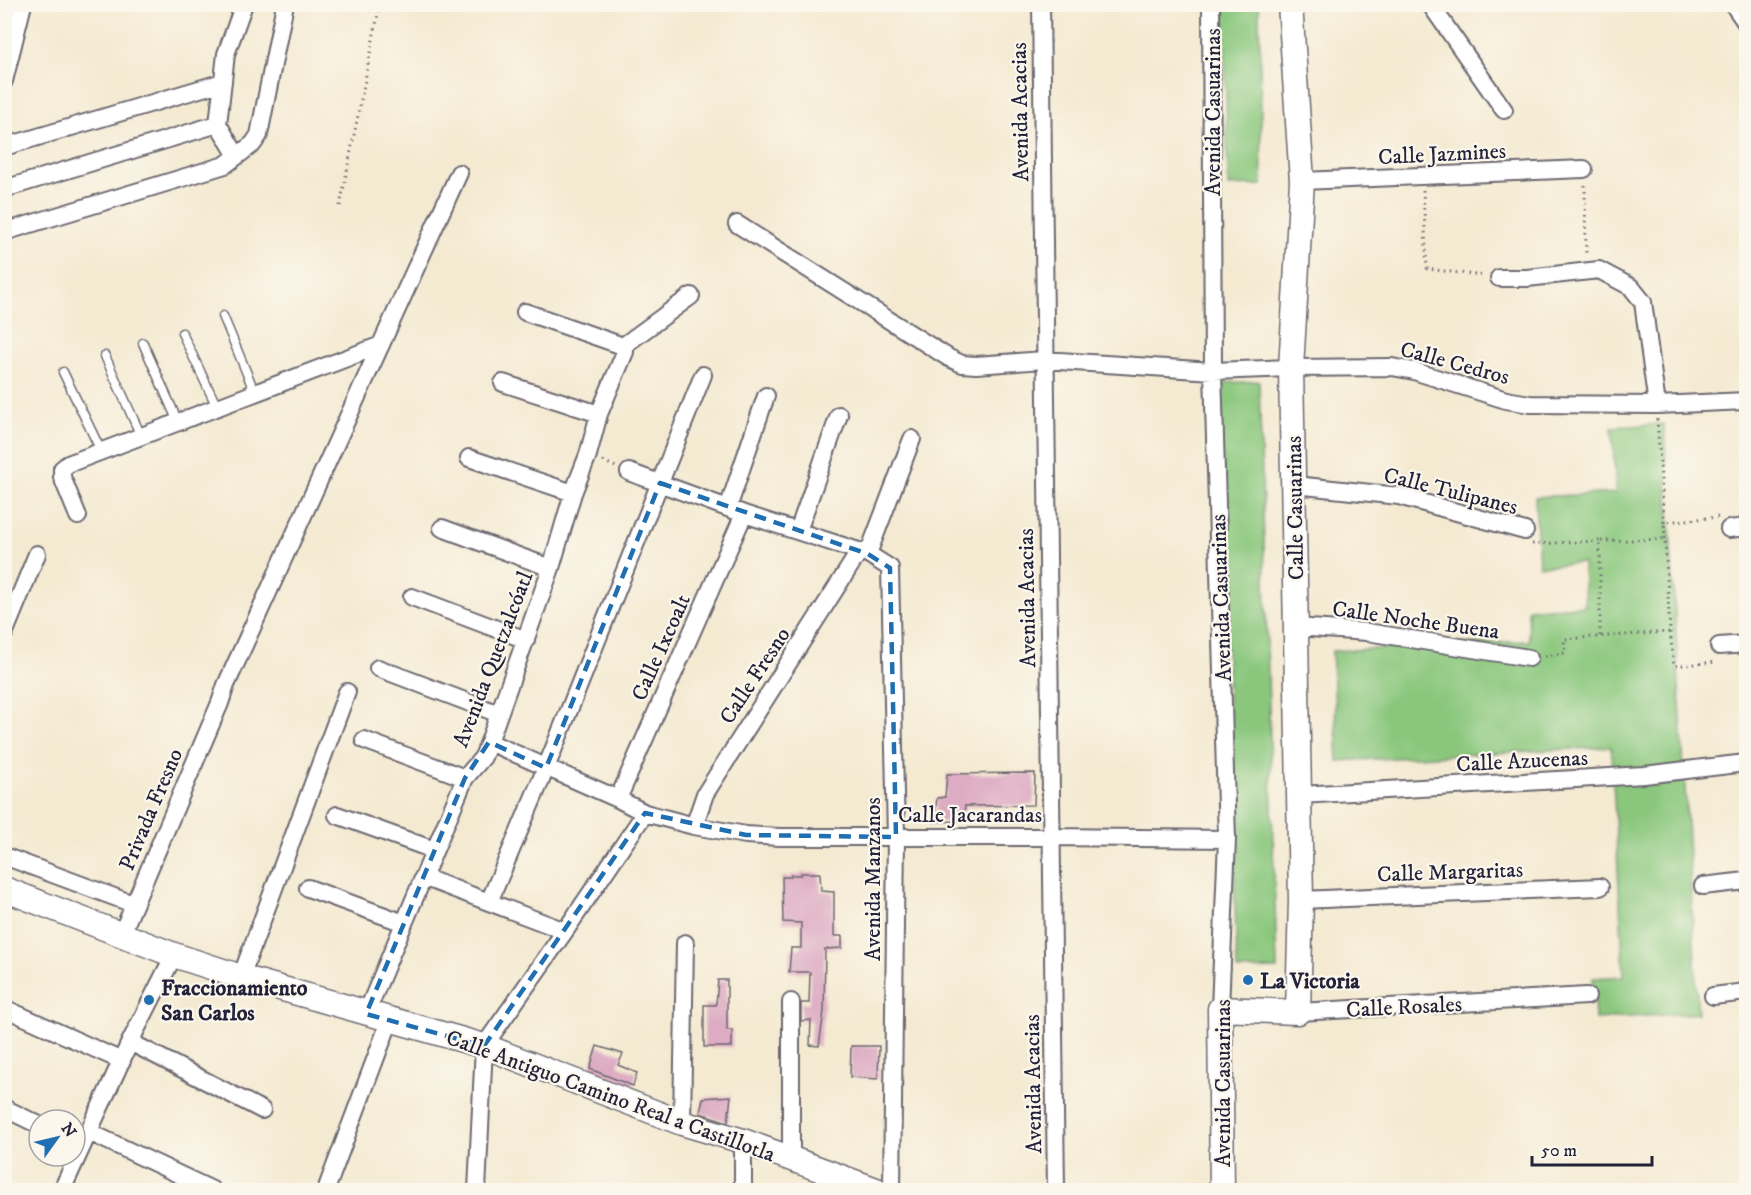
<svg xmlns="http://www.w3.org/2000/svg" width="1751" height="1195" font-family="'IM FELL DW Pica',serif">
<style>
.green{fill:#8ac77d;stroke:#56745c;stroke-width:1.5}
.building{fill:#ddabc3}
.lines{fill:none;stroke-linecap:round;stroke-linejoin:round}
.lane-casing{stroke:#6c6870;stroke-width:11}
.street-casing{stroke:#6c6870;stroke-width:20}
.secondary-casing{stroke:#6c6870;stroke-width:27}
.path{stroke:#6c6870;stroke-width:3;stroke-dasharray:1.5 4.5;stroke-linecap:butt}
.lane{stroke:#fff;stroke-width:8}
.street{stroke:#fff;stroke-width:16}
.secondary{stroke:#fff;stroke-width:24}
.marked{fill:none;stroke:#1f6fb2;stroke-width:4.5;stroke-dasharray:12 8;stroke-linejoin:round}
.poi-dot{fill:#1f6fb2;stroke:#fbf7ec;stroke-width:2}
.labels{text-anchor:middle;stroke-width:4.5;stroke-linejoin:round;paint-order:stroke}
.street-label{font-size:22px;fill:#22223b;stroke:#fbf7ec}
.poi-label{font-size:22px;font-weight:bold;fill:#22223b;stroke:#fbf7ec;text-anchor:start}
</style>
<rect width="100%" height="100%" fill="#fbf7ec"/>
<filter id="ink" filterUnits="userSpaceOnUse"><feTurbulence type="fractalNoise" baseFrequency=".0167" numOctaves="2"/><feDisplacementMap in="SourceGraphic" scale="12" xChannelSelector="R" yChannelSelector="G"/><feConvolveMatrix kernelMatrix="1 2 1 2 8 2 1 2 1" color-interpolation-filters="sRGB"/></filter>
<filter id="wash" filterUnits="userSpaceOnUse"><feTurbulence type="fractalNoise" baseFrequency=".008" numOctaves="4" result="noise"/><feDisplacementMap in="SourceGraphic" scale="24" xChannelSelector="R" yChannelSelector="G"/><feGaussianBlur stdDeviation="1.35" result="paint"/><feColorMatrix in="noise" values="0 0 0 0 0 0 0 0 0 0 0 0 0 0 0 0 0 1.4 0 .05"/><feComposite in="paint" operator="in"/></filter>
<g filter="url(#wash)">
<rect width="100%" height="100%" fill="#f4ead2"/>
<path class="green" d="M1224,5H1259L1262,185L1228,186Z
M1259,381L1277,969L1237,970L1218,383Z
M1664,424L1698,1013L1595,1019L1593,978L1624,976L1611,747L1338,761L1332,651L1529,641L1528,609L1585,606L1583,563L1539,566L1535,497L1616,493L1612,427Z"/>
<g id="blocks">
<path class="building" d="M1035,773L1034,805L965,806L963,821L934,822L937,798L945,797L947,774Z
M801,873H820L821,891L834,892V936H842V948L825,949L824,1011L819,1046L810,1045L811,1020L801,1021V1003H809L810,972H789L791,948H801V923L783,922L782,877H791V875H801Z
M718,980H727V1030H732V1047H704V1005H716Z
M597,1046L623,1054L618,1065L637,1073L633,1086L590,1069Z
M851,1046H879L878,1079L850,1077Z
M731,1096L728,1122L700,1113L703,1098Z"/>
</g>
</g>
<g filter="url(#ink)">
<use href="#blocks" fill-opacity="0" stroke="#6c6870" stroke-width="1.5"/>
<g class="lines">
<defs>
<path id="lane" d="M223,316L255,393
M182,333L217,407
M143,343L178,422
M105,356L141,436
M63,372L101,451"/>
<path id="street" d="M1041,4L1056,1190
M1211,4L1213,371L1227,839L1220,1009
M1430,4L1504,110
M1733,4L1746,23
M4,81L23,4
M4,147L223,82
M237,156L218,124L226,54L244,4
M1302,181L1584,169
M4,189L218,124
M737,224L949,358L962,364L976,365L1044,360L1213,371L1291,368L1392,367L1414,371L1506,400L1530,404L1657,405L1746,401
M4,232L225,165L253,144L259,135L285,4
M1499,278H1527L1599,270L1631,287L1643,302L1657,405
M525,312L623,346
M623,346L691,296
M503,383L599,414
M469,458L573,493
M629,472L744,514L868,554L890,568L896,837L892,1190
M1295,485L1399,496L1525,531
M728,508L766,396
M78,516L62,477V469L68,464L381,345
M442,528L551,568
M1729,529L1746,527
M798,531L839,415
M868,554L912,439
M412,597L526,640
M1296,627L1367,632L1529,658
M4,634L37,554
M1719,646L1746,644
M378,668L499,714
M364,740L465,778
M489,742L618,799L645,813L694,826L746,835L779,837H1052L1227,839
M1300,795L1644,775L1746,763
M618,799L744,514
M337,815L434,850
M694,826L705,794L859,552
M4,856L133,904
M423,877L565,931
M1703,886L1746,881
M308,888L404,923
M1301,900L1600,887
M489,902L546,768L703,375
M122,933L220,703L226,685L459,173
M241,977L347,692
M1713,996L1746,992
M4,1008L122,1061
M1298,1012L1587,996
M366,1014L465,778L483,757L489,742L551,568L573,493L588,455L599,414L625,352L623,346
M130,1042L262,1110
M4,1108L39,1125
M682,1123L685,943
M89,1132L212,1190
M791,1159V1002
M62,1190L130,1042L174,955
M326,1190L390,1020
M477,1190L484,1046L565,931L645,813
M743,1190V1141"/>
<path id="secondary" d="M4,889L174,955L241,977L484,1046L682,1123L743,1141L876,1190
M1222,1190L1220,1009L1298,1012L1301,900L1291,368L1302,181L1290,4"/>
</defs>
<use href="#lane" class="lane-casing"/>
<use href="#street" class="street-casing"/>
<use href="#secondary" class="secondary-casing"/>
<path class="path" d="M1585,185L1586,257
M1423,190L1427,269L1485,276
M340,206L380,4
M1657,419L1664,522L1719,517
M603,461L616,467
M1532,544L1600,541
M1670,632L1674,666L1716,662
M1600,636V541L1664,539
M1545,656L1565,653L1564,639L1670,632L1664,522"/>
<use href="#lane" class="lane"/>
<use href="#street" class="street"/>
<use href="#secondary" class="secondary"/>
</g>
</g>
<path class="marked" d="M660,483L868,554L890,568L896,837L746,835L645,813L484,1046L366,1014L465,778L489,742L546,768Z"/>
<g class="poi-dot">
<circle cx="1248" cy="980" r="6"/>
<circle cx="149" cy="1000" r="6"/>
</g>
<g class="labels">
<g class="street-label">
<text transform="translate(1019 112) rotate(-91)" y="8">Avenida Acacias</text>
<text transform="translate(1212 112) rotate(-90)" y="8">Avenida Casuarinas</text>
<text transform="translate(1442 153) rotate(-3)" y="8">Calle Jazmines</text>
<text transform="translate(1455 362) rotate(15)" y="8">Calle Cedros</text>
<text transform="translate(1451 490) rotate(14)" y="8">Calle Tulipanes</text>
<text transform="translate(1294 508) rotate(-91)" y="8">Calle Casuarinas</text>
<text transform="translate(1026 598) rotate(-91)" y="8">Avenida Acacias</text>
<text transform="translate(1220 598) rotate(-92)" y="8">Avenida Casuarinas</text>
<text transform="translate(1416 619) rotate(8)" y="8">Calle Noche Buena</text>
<text transform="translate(660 647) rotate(-66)" y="8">Calle Ixcoalt</text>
<text transform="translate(492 659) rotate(-69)" y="8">Avenida Quetzalcóatl</text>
<text transform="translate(754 675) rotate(-57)" y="8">Calle Fresno</text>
<text transform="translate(1522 760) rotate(-3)" y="8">Calle Azucenas</text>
<text transform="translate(150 809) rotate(-67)" y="8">Privada Fresno</text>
<text x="970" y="822">Calle Jacarandas</text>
<text transform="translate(1450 871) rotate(-2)" y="8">Calle Margaritas</text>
<text transform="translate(872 879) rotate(-90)" y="8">Avenida Manzanos</text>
<text transform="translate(1404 1006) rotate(-3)" y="8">Calle Rosales</text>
<text transform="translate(1222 1083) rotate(-90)" y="8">Avenida Casuarinas</text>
<text transform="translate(1032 1084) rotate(-91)" y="8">Avenida Acacias</text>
<text transform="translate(611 1095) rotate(20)" y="8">Calle Antiguo Camino Real a Castillotla</text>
</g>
<g class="poi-label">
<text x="1260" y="988">La Victoria</text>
<text x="161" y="995">Fraccionamiento<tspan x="161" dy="25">San Carlos</tspan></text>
</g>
</g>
<rect width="1751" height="1195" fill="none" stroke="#fbf7ec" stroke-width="24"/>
<g transform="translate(57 1138) rotate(56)"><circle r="28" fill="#fbf7ec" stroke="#a4a2a5" stroke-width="1.5"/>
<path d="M0-4.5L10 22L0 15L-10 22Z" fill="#1f6fb2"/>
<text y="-9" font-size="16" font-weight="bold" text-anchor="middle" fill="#22223b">N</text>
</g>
<path d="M1532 1156v9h120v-9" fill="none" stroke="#22223b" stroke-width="3"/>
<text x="1541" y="1156" font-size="18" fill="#22223b" stroke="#fbf7ec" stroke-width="4.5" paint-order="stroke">50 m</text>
</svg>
